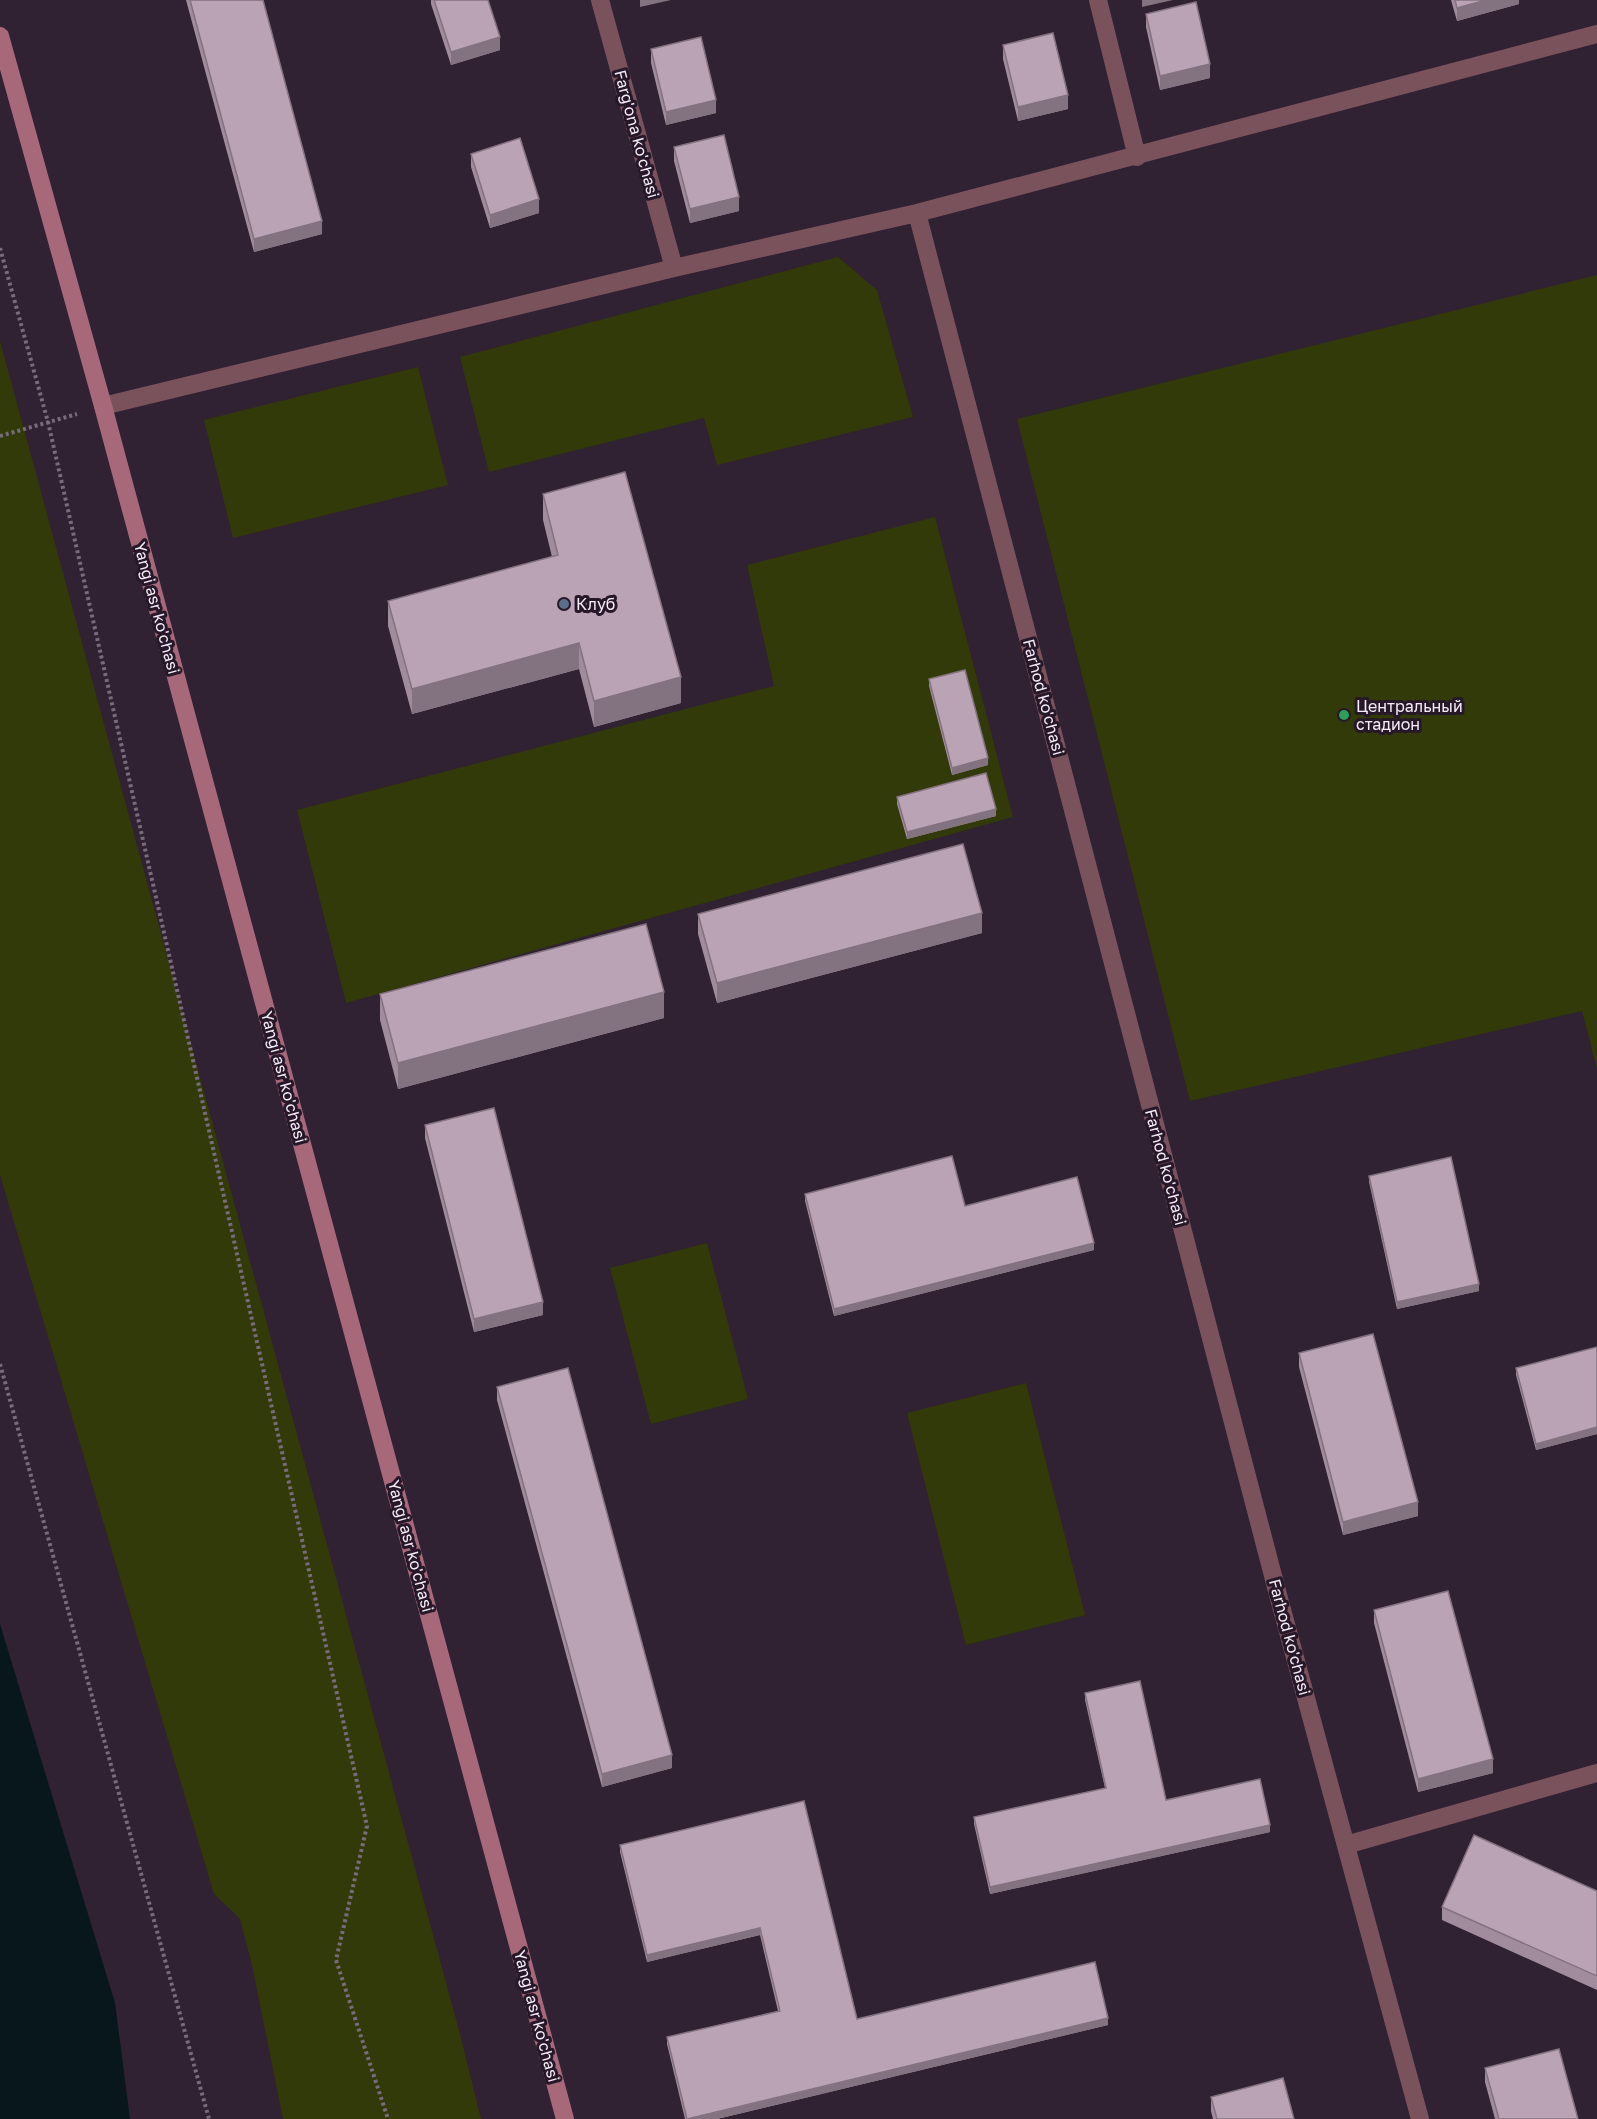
<svg xmlns="http://www.w3.org/2000/svg" width="1597" height="2119" font-family="'Golos Text',sans-serif">
<style>
.grass{fill:#313a08}
.water{fill:#07171c}
.lines{fill:none;stroke-linecap:round;stroke-linejoin:round}
.path{stroke:#786b7b;stroke-width:4;stroke-dasharray:3 3;stroke-linecap:butt}
.street{stroke:#7a525c;stroke-width:18}
.secondary{stroke:#a7697a;stroke-width:18}
.wall{fill:#a18c9d}
.shaded-wall{fill:#83727f}
.building{fill:#bba3b6;stroke:#83727f;stroke-width:1.5}
.service-dot{fill:#5c6f8a;stroke:#261829;stroke-width:2}
.leisure-dot{fill:#2e9e5b;stroke:#261829;stroke-width:2}
.labels{text-anchor:middle;stroke-width:6;stroke-linejoin:round;paint-order:stroke}
.street-label{font-size:16px;fill:#f6ecf8;stroke:#261829}
.poi-label{font-size:16px;fill:#f6ecf8;stroke:#261829;text-anchor:start}
</style>
<rect width="100%" height="100%" fill="#302133"/>
<path class="grass" d="M838,257L877,290L913,417L717,465L704,418L489,472L460,357Z
M1597,275V1069L1582,1011L1190,1101L1017,419Z
M0,341L460,2034L481,2119H283L252,1965L240,1919L214,1894L0,1175Z
M418,367L448,485L233,538L204,420Z
M935,517L1013,817L346,1003L297,810L774,686L747,565Z
M707,1243L748,1399L651,1424L610,1268Z
M1026,1383L1085,1615L966,1645L907,1413Z"/>
<path class="water" d="M0,1624L115,2003L130,2119H0Z"/>
<g class="lines">
<path class="path" d="M0,248L48,422L367,1826L336,1960L388,2119
M0,436L77,414
M0,1364L209,2119"/>
<path class="street" d="M600,0L674,268
M1098,0L1137,157
M917,213L1277,1591L1420,2119
M103,406L674,268L917,213L1597,34
M1346,1845L1597,1773"/>
<path class="secondary" d="M0,36L103,406L565,2119"/>
</g>
<path class="wall" d="M186,0H263L322,234L254,252Z
M431,0H488L500,50L451,65L431,4Z
M1451,0H1519V4L1457,21Z
M1146,14L1210,78L1160,90L1146,27Z
M1003,45L1068,109L1018,121L1003,59Z
M651,49L716,113L666,125L651,63Z
M674,147L739,211L690,223L674,161Z
M471,154L539,213L490,228L471,167Z
M543,494L681,703L594,727L579,669L412,714L388,626V601L552,557L543,520Z
M929,679L988,765L952,775L929,686Z
M897,797L996,816L907,839L897,804Z
M698,914L982,933L717,1003L698,934Z
M380,994L664,1018L398,1089L380,1020Z
M425,1125L543,1315L474,1332L425,1138Z
M1369,1176L1479,1291L1397,1309L1369,1182Z
M805,1194L965,1206L1094,1250L834,1316L805,1201Z
M1597,1347V1434L1536,1450L1516,1375V1368Z
M1299,1353L1418,1516L1343,1535L1299,1367Z
M497,1387L672,1768L602,1787L497,1400Z
M1374,1610L1493,1773L1418,1792L1374,1623Z
M1085,1693L1166,1800L1270,1832L990,1894L974,1824V1817L1105,1788L1085,1700Z
M804,1801L857,2019L1108,2025L717,2119H685L667,2044V2037L778,2011L760,1935L647,1962L620,1852V1845Z
M1597,1891V1990L1442,1920V1907Z
M1485,2068L1578,2119H1495L1485,2082Z
M1211,2097L1294,2119H1213L1211,2111Z"/>
<path class="shaded-wall" d="M640,0H671L640,7Z
M1142,0H1173L1142,7Z
M1486,0H1519V4L1457,21V8Z
M500,37V50L451,65V52Z
M1210,64V78L1160,90V76Z
M1068,95V109L1018,121V107Z
M716,100V113L666,125V112Z
M739,197V211L690,223V209Z
M539,199V213L490,228V215Z
M322,221V234L254,252V239Z
M579,643V669L412,714V689Z
M681,677V703L594,727V701Z
M988,758V765L952,775V768Z
M996,809V816L907,839V832Z
M982,913V933L717,1003V983Z
M664,992V1018L398,1089V1063Z
M1094,1243V1250L834,1316V1309Z
M1479,1284V1291L1397,1309V1302Z
M543,1302V1315L474,1332V1319Z
M1597,1427V1434L1536,1450V1444Z
M1418,1502V1516L1343,1535V1522Z
M672,1755V1768L602,1787V1774Z
M1493,1759V1773L1418,1792V1779Z
M1270,1825V1832L990,1894V1887Z
M760,1928V1935L647,1962V1955Z
M1108,2018V2025L717,2119H689Z"/>
<path class="building" d="M190,0H263L322,221L254,239Z
M434,0H488L500,37L451,52Z
M1455,0H1486L1457,8Z
M1196,2L1210,64L1160,76L1146,14Z
M1053,33L1068,95L1018,107L1003,45Z
M701,37L716,100L666,112L651,49Z
M724,135L739,197L690,209L674,147Z
M520,138L539,199L490,215L471,154Z
M625,472L681,677L594,701L579,643L412,689L388,601L558,555L543,494Z
M965,670L988,758L952,768L929,679Z
M986,773L996,809L907,832L897,797Z
M963,844L982,913L717,983L698,914Z
M646,924L664,992L398,1063L380,994Z
M494,1108L543,1302L474,1319L425,1125Z
M952,1156L965,1206L1077,1177L1094,1243L834,1309L805,1194Z
M1451,1157L1479,1284L1397,1302L1369,1176Z
M1373,1334L1418,1502L1343,1522L1299,1353Z
M1597,1347V1427L1536,1444L1516,1368Z
M568,1368L672,1755L602,1774L497,1387Z
M1448,1591L1493,1759L1418,1779L1374,1610Z
M1140,1681L1166,1800L1260,1779L1270,1825L990,1887L974,1817L1106,1788L1085,1693Z
M804,1801L857,2019L1095,1962L1108,2018L687,2119L667,2037L780,2011L760,1928L647,1955L620,1845Z
M1474,1835L1597,1891V1976L1442,1907Z
M1559,2049L1578,2119H1499L1485,2068Z
M1283,2078L1294,2119H1217L1211,2097Z"/>
<circle class="service-dot" cx="564" cy="604" r="6"/>
<circle class="leisure-dot" cx="1344" cy="715" r="6"/>
<g class="labels">
<g class="street-label">
<text transform="translate(637 134) rotate(75)" y="6">Farg'ona ko'chasi</text>
<text transform="translate(157 608) rotate(75)" y="6">Yangi asr ko'chasi</text>
<text transform="translate(1044 697) rotate(75)" y="6">Farhod ko'chasi</text>
<text transform="translate(284 1077) rotate(75)" y="6">Yangi asr ko'chasi</text>
<text transform="translate(1166 1167) rotate(75)" y="6">Farhod ko'chasi</text>
<text transform="translate(411 1546) rotate(75)" y="6">Yangi asr ko'chasi</text>
<text transform="translate(1290 1637) rotate(75)" y="6">Farhod ko'chasi</text>
<text transform="translate(537 2016) rotate(75)" y="6">Yangi asr ko'chasi</text>
</g>
<g class="poi-label">
<text x="576" y="610">Клуб</text>
<text x="1356" y="712">Центральный<tspan x="1356" dy="18">стадион</tspan></text>
</g>
</g>
</svg>
